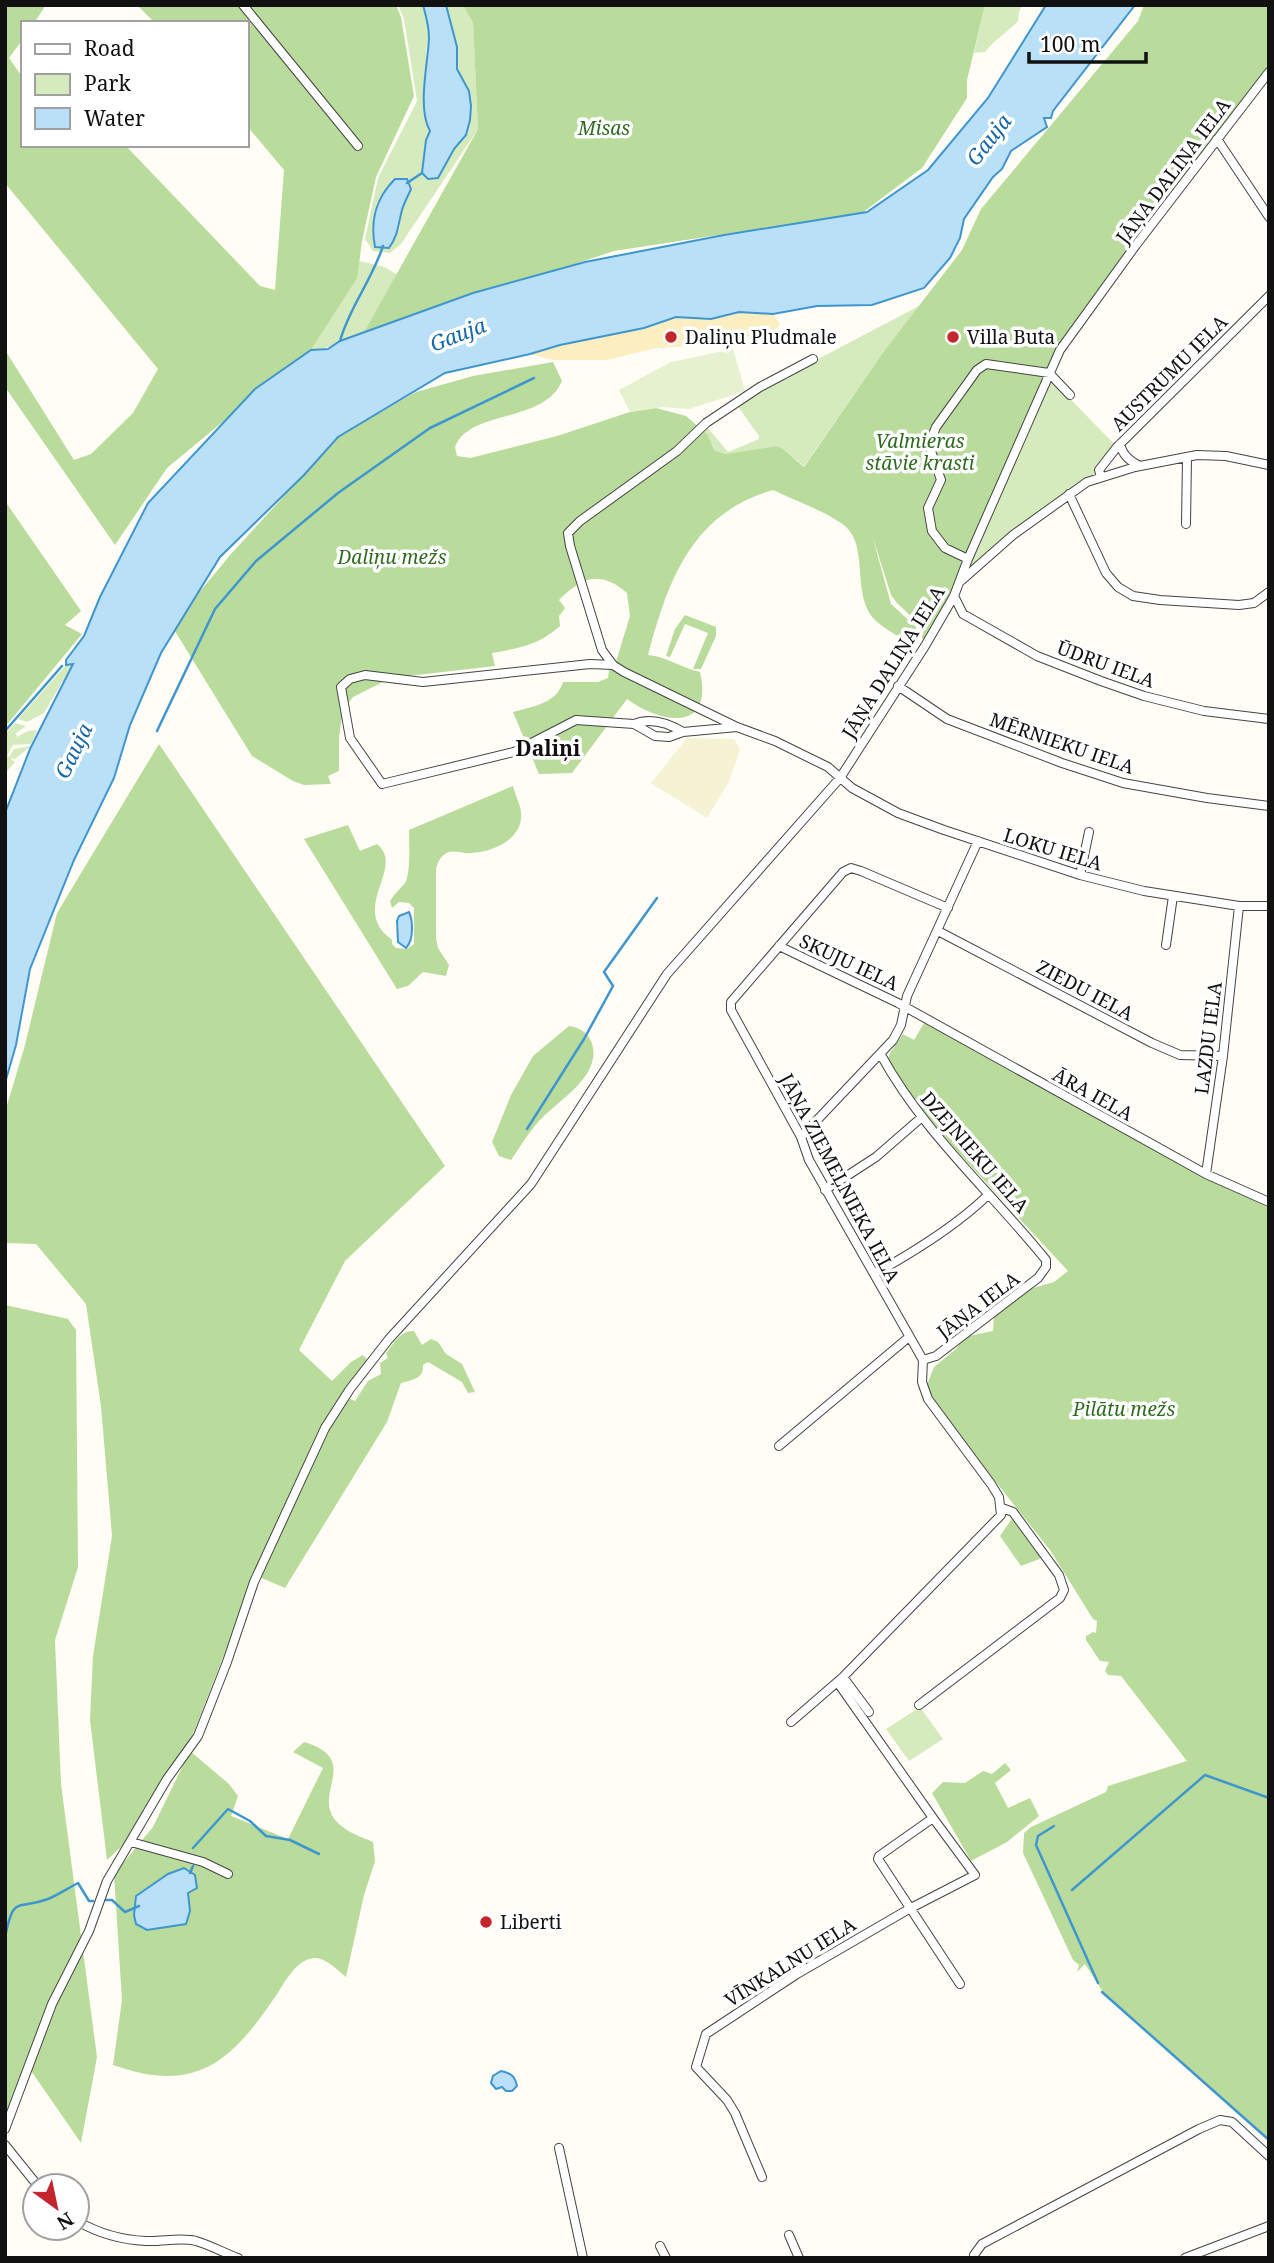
<svg xmlns="http://www.w3.org/2000/svg" width="1274" height="2263" font-family="'Noto Serif',serif">
<style>
.farmland{fill:#f6f3d4}
.green{fill:#d5ebbd;fill-rule:evenodd}
.forest{fill:#b9dc9c}
.sand{fill:#fbeec1}
.pitch{fill:#e6f2cf}
.water{fill:#b9e0f7;stroke:#3f96cf;stroke-width:2}
.lines{fill:none;stroke-linecap:round;stroke-linejoin:round}
.stream{stroke:#3f96cf;stroke-width:2.5}
.minor-casing{stroke:#444;stroke-width:10}
.minor{stroke:#fff;stroke-width:8}
.poi-dot{fill:#c4262e;stroke:#fff;stroke-width:2.5}
.labels{text-anchor:middle;stroke-width:7;stroke-linejoin:round;paint-order:stroke}
.park-label{font-size:19px;font-style:italic;fill:#2f6b1f;stroke:#fff}
.street-label{font-size:19px;fill:#111;stroke:#fff}
.poi-label{font-size:19px;fill:#111;stroke:#fff;text-anchor:start}
.water-label{font-size:21px;font-style:italic;fill:#1768a6;stroke:#fff}
.neighbourhood-label{font-size:21px;font-weight:bold;fill:#111;stroke:#fff}
</style>
<rect width="100%" height="100%" fill="#fffdf5"/>
<path class="farmland" d="M687,738L734,739L740,749L729,782L707,818L651,783Z"/>
<path class="green" d="M398,5H423C427,21 431,35 426,50L431,130L423,159L438,178L454,149L466,135L469,92L457,69V47L446,5H463L473,23L478,129L401,244L390,253L373,251L365,239L378,178L417,101L404,19ZM407,179L411,189L402,209L399,230L373,236L377,203L400,180Z
M985,5H1022L1019,12L1018,21C1007,33 995,39 985,52L974,53Z
M359,261L385,267L397,275L363,334C345,340 330,349 311,350L356,281Z
M919,306L884,351L804,466L782,448L776,446L725,454L714,450L708,435L703,431L708,428L728,452L759,439V436L737,405L763,388Z
M1048,376L1117,447L1099,470L1101,477L1087,482L962,580Z
M74,662L44,713L27,722L18,719L66,665Z
M15,723L26,726L16,733L17,737L28,731L37,730L31,744L13,745L7,756L9,757L14,749L31,746L15,759L10,758L15,762L5,773V734Z
M920,1707L943,1739L909,1761L886,1729Z"/>
<path class="forest" d="M5,5H46L34,23H23V39L9,58L23,78V145H125L260,286L275,290L284,170L247,126V23H155L137,5H396L401,17L414,96L376,177L362,241L357,279L311,350L255,390L225,420L167,468L115,545L5,387V350L74,460L91,454L133,413L158,369L5,183Z
M463,5H985L967,80V98L922,168L862,213L614,251L363,334L478,129L473,23Z
M1144,5H1269V72L1060,350L968,559L925,646L917,622L897,603L891,595L872,535L891,604L916,627V639L912,645C901,637 886,630 876,621C850,597 870,547 845,526C831,514 792,499 773,490C692,513 668,580 648,655C668,657 679,667 700,672C714,733 661,724 627,699L572,773L539,774L513,712C533,706 556,704 563,682H598L608,678L610,663L615,665L630,616L627,593C600,570 582,577 559,600L565,608L559,616L560,626C539,645 520,648 492,653L495,666L391,678L353,697L343,710L339,737V771L328,776L331,784L304,785L293,781L252,756L173,628L197,595L231,554L338,437L416,392L473,376L553,362L562,381C544,424 469,409 455,447L457,456L470,458L557,436L630,412L656,408L686,416L708,435L714,450L725,454L776,446L782,448L804,467L884,351L962,250L981,209L1138,21Z
M5,501L81,611L65,625L82,634L5,727Z
M685,615L716,627V636L701,669H693L708,633L685,624L670,657L666,656L675,629Z
M159,744L445,1166L345,1261L299,1350L332,1381L351,1362L363,1355L370,1363L341,1395L355,1401L368,1381L381,1374L380,1363L388,1358L386,1353C394,1343 401,1330 414,1331L422,1345L431,1339L438,1342L446,1354L462,1364L475,1392L468,1393L462,1382L428,1362L423,1365C424,1379 412,1380 401,1383L387,1422L285,1588L255,1575L194,1732L131,1838L107,1860L90,1720L93,1656L112,1536L101,1406L86,1304L36,1244L5,1243V1112L25,1045L57,913Z
M513,786C515,794 520,804 521,812C524,839 493,852 471,853C464,854 456,850 449,852C441,855 438,861 436,869V938L438,948L449,965L446,976L423,972L408,986L397,989L304,839L348,825L360,851L377,844C403,865 361,898 380,928C383,933 388,936 392,940V944L396,948L407,949L414,944V908L409,903L399,902L392,908L390,901C395,893 400,889 405,883C411,873 409,842 409,830Z
M924,1023L1203,1175L1269,1208V2140L1103,1992L1085,1964L1077,1972L1079,1965L1073,1960L1023,1853L1024,1833L1031,1827L1106,1792L1108,1786L1187,1761L1121,1676L1108,1675L1105,1671L1109,1662L1100,1661L1086,1640V1636L1093,1632L1096,1633L1097,1621L1093,1619L1050,1550L940,1412L926,1387L934,1367L956,1349L964,1337L993,1331L994,1316L1023,1291L1054,1282L1068,1271L929,1121L916,1100L898,1083L887,1062L890,1053L903,1034L914,1040Z
M569,1026C578,1027 587,1032 591,1041C604,1073 562,1098 544,1116C531,1128 521,1146 511,1160L499,1156L492,1142L511,1095L533,1056Z
M5,1305L68,1319L76,1330L78,1567L55,1640L61,1784L97,2057L81,2143L27,2065L5,2117Z
M1013,1517L1042,1558L1021,1566L1000,1536Z
M304,1742C364,1760 309,1795 338,1823C347,1832 361,1837 373,1842L375,1861L364,1895L346,1977C336,1969 323,1954 309,1959C294,1964 285,1982 277,1994C232,2061 197,2095 113,2065L122,2000L114,1874L153,1827L190,1751L229,1784L238,1796L231,1816L288,1839L323,1768L293,1752Z
M1005,1763L1011,1770L995,1783L1008,1808L1030,1798L1039,1816L1007,1842L971,1861L932,1793L943,1782L965,1783L983,1771L992,1774Z"/>
<path class="sand" d="M739,312L773,314L780,324L775,330L714,345L656,348L607,360H553L530,354L560,345L644,328L676,317L711,319Z"/>
<path class="pitch" d="M733,349L745,391L689,409L662,407L630,412L619,390L671,362Z"/>
<path class="water" d="M423,5H446L457,47V69L469,91L471,106L470,120L466,135L454,149L438,178L428,179L422,173L426,140L430,131C417,108 428,63 429,38C429,26 426,16 423,5Z
M1046,5H1135L1053,111L1051,118H1044L1047,127L1011,151L1002,169L993,177L964,219L960,238L950,258L924,288L872,305L817,306L773,314L739,312L711,319L676,317L644,328L560,345L530,354L445,373L338,437L304,475L220,557L161,653L130,725L114,778L74,860L30,969L16,1045L5,1083V813L30,749L73,664L66,665V660L84,636L100,597L148,503L255,389L311,350L328,349L340,341L473,293L585,262L724,235L867,212L928,170L988,98Z
M395,179H407L411,189C408,196 404,203 402,210C398,225 398,236 389,248L375,247C370,221 375,199 395,179Z
M409,912C413,921 414,940 406,948L398,942L397,921L399,916Z
M184,1868L195,1875L197,1888L188,1893L190,1911L186,1924L147,1930L136,1924L134,1915L136,1896L168,1874Z
M501,2071C511,2073 515,2076 517,2086L512,2091H506L502,2087L496,2089L491,2083L493,2076Z"/>
<g class="lines">
<path class="stream" d="M407,183L422,173
M340,341C349,308 372,280 383,246
M5,731L62,666
M157,731L215,609L256,561L338,493L430,428L534,378
M527,1129L584,1039L613,986L604,972L657,898
M1054,1826L1038,1836L1036,1845L1098,1983
M193,1848L228,1809L250,1821L266,1836L290,1840L319,1854
M190,1873L193,1866
M1072,1890L1205,1775L1269,1798
M103,1900H112L125,1912L139,1906
M5,1937C14,1894 16,1911 48,1899C58,1895 68,1888 78,1883L89,1901H93
M1102,1992L1269,2140
M5,2257L6,2258"/>
<defs>
<path id="minor" d="M243,5L358,146
M1217,139L1269,217
M813,359L760,387L706,423L677,451L580,521L568,533L570,546L602,650L613,665L624,672L737,727L775,741L828,767L852,788L898,813L944,830L1080,875L1144,891L1239,906H1269
M1120,444C1123,456 1130,461 1140,466
M1101,477L1099,470L1117,447L1269,296
M1069,494L1106,573L1118,587L1133,596L1160,600L1239,605L1254,603L1269,592
M1186,524L1187,458
M968,559L945,548L932,531L928,508L941,480L929,445L936,427L977,370L986,364L1049,373L1070,395
M962,580L1013,535L1087,482L1135,467L1197,455L1226,456L1269,465
M954,596L963,614L1037,656L1101,681L1144,696L1204,711L1269,719
M613,665L590,664L423,682L365,675L350,679L341,687L350,738L382,784L514,752L576,720L634,724
M898,686L947,719L1062,763L1123,783L1207,798L1269,806
M683,732C668,723 651,717 634,724L655,736L669,737L683,732L737,727
M1080,875L1089,832
M938,931L1152,1043L1180,1055L1223,1056
M1166,945L1173,896
M779,946L898,1003L1206,1174L1269,1202
M881,1055C923,1132 991,1192 1046,1260V1267L1038,1278L936,1356L923,1360
M801,1137L893,1040L901,1025L907,996L978,841
M1206,1174L1223,1056L1239,906
M825,1190L876,1157L922,1117
M874,1274C914,1252 955,1227 988,1195
M923,1360L809,1160L801,1137L731,1010V1002L843,872L851,868L861,871L948,908
M779,1446L909,1337
M843,1677L869,1712
M838,1683L933,1818L879,1856L878,1859L960,1984
M919,1705L1060,1598L1064,1590L1059,1575L1013,1512L1002,1508
M791,1722L843,1677L1001,1515L999,1497L991,1484L928,1399L922,1382L923,1360
M131,1842L203,1862L228,1874
M5,2129L52,2004L89,1931L107,1881L167,1779L198,1736L227,1662L254,1582L325,1428L350,1389L389,1339L531,1184L667,974L840,778L925,646L954,596L968,559L1060,350L1136,245L1269,72
M5,2145L38,2186
M559,2148L583,2258
M762,2177L735,2113L727,2100L696,2067L706,2034L797,1974L909,1909L975,1875L933,1818
M77,2221C98,2233 122,2240 146,2241C163,2242 180,2237 196,2241C210,2245 224,2253 238,2258
M789,2235L799,2258
M660,2246L666,2258
M975,2258L974,2255L982,2244L1199,2129L1220,2120L1232,2122L1269,2156
M1185,2258L1269,2226"/>
</defs>
<use href="#minor" class="minor-casing"/>
<use href="#minor" class="minor"/>
</g>
<g class="poi-dot">
<circle cx="671" cy="337" r="7"/>
<circle cx="953" cy="337" r="7"/>
<circle cx="486" cy="1922" r="7"/>
</g>
<g class="labels">
<g class="park-label">
<text x="604" y="135">Misas</text>
<text x="920" y="448">Valmieras<tspan x="920" dy="22">stāvie krasti</tspan></text>
<text x="392" y="564">Daliņu mežs</text>
<text x="1124" y="1416">Pilātu mežs</text>
</g>
<g class="street-label">
<text transform="translate(1173 171) rotate(-53)" y="7">JĀŅA DALIŅA IELA</text>
<text transform="translate(1169 373) rotate(-45)" y="7">AUSTRUMU IELA</text>
<text transform="translate(893 662) rotate(-58)" y="7">JĀŅA DALIŅA IELA</text>
<text transform="translate(1106 664) rotate(20)" y="7">ŪDRU IELA</text>
<text transform="translate(1062 743) rotate(19)" y="7">MĒRNIEKU IELA</text>
<text transform="translate(1053 849) rotate(17)" y="7">LOKU IELA</text>
<text transform="translate(849 962) rotate(25)" y="7">SKUJU IELA</text>
<text transform="translate(1085 990) rotate(28)" y="7">ZIEDU IELA</text>
<text transform="translate(1208 1038) rotate(-83)" y="7">LAZDU IELA</text>
<text transform="translate(1093 1094) rotate(29)" y="7">ĀRA IELA</text>
<text transform="translate(975 1152) rotate(49)" y="7">DZEJNIEKU IELA</text>
<text transform="translate(840 1178) rotate(62)" y="7">JĀŅA ZIEMEĻNIEKA IELA</text>
<text transform="translate(978 1305) rotate(-37)" y="7">JĀŅA IELA</text>
<text transform="translate(790 1962) rotate(-32)" y="7">VĪNKALNU IELA</text>
</g>
<g class="poi-label">
<text x="685" y="344">Daliņu Pludmale</text>
<text x="967" y="344">Villa Buta</text>
<text x="500" y="1929">Liberti</text>
</g>
<g class="water-label">
<text transform="translate(989 140) rotate(-52)" y="7">Gauja</text>
<text transform="translate(458 335) rotate(-21)" y="7">Gauja</text>
<text transform="translate(74 751) rotate(-64)" y="7">Gauja</text>
</g>
<g class="neighbourhood-label">
<text x="548" y="756">Daliņi</text>
</g>
</g>
<rect width="1274" height="2263" fill="none" stroke="#111111" stroke-width="14"/>
<rect x="21" y="21" width="228" height="126" fill="#ffffff" stroke="#a0a0a0" stroke-width="2"/>
<rect x="35" y="44" width="35" height="10" fill="#ffffff" stroke="#a0a0a0" stroke-width="2"/>
<text x="84" y="56" font-size="21" fill="#111111">Road</text>
<rect x="35" y="74" width="35" height="21" fill="#d5ebbd" stroke="#a0a0a0" stroke-width="2"/>
<text x="84" y="91" font-size="21" fill="#111111">Park</text>
<rect x="35" y="108" width="35" height="21" fill="#b9e0f7" stroke="#a0a0a0" stroke-width="2"/>
<text x="84" y="126" font-size="21" fill="#111111">Water</text>
<g transform="translate(56 2207) rotate(147)"><circle r="33" fill="#ffffff" stroke="#a0a0a0" stroke-width="2"/>
<path d="M0-5L12 26L0 18L-12 26Z" fill="#c4262e"/>
<text y="-10" font-size="19" font-weight="bold" text-anchor="middle" fill="#111111">N</text>
</g>
<path d="M1029 52v10h117v-10" fill="none" stroke="#111111" stroke-width="3.5"/>
<text x="1040" y="52" font-size="21" fill="#111111" stroke="#ffffff" stroke-width="5" paint-order="stroke">100 m</text>
</svg>
